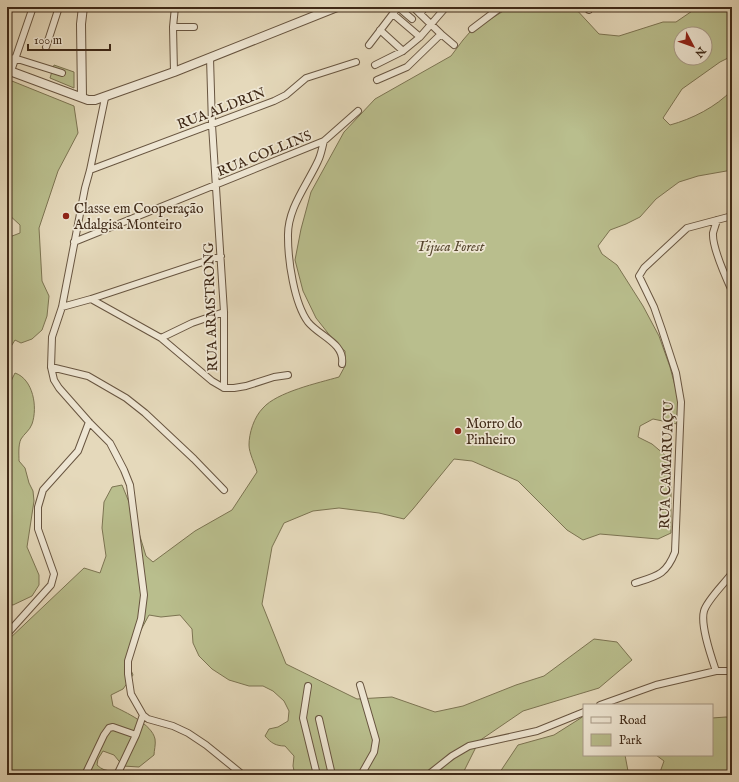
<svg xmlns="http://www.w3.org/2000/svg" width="739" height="782" font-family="'IM FELL English',serif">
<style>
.green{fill:#b9be8d;stroke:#7c7452;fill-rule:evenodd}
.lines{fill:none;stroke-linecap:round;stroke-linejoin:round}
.minor-casing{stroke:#685540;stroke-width:8}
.tertiary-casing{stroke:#685540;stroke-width:10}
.minor{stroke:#eee6d3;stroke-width:6}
.tertiary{stroke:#eee6d3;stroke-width:8}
.poi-dot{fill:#8f2418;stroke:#eee6d3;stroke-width:1.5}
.labels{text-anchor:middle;stroke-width:3.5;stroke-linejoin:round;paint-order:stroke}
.street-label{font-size:14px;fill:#3f2917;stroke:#eee6d3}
.poi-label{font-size:14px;fill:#3f2917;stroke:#eee6d3;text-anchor:start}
.park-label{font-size:14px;font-style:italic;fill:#57472f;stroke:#eee6d3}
</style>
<rect width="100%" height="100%" fill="#e5d9bb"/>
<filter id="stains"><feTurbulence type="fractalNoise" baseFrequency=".005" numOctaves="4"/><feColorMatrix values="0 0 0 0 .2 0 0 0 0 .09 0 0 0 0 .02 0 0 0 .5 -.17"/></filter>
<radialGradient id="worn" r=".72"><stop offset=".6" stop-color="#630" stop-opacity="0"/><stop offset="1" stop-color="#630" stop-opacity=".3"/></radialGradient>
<path class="green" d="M513,7H574L599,34L619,36L663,22H676L698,7H732V56L720,62L682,89L663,118L670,125C692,119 716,107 732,90V170L698,176L679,182L656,199L640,217L626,224L610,230L598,246L602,254L617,265L643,306L659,336L670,367L678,397L677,424L653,419L640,426L638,437L652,444L671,460V533L658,539L600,534L583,540L567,530L518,481L472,461L454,459L413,509L404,519L379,513L339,508L313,511L284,523L272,547L262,604L286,664L357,699L392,697L435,712L463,706L516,685L544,676L594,639L617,642L632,660L599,688L523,711L479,741L462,775H295L293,766L294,756L285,746C276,746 271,743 265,736L269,729L278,727L288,721L289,711L284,701L273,691L263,686H249L229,680L212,669L199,656L193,643L192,629L180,615L161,617L149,615L135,641L128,663L133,675L123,689L111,695L113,706C125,712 152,724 155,739C156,744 154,751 154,755L139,767L123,766L114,755L103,751L98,759L97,765C107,775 114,767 125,775H7V641L84,568L100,573L106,556L102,528L104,502L112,487L122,485L131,507L146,556L153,562L195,531L232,510L257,472C255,464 249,453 249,445C249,433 254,417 263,408C277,392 318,383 339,377L345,366V351L335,342L316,318L303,291L295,260L301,229L311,192L344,132L375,99L451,56L463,40L470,32L505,10ZM681,34H705V58H681Z
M54,65L74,72V88L50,78Z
M7,79L74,106L78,133L58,171L39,228L42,281L49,296L47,316L42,330L32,339L21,343L15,340L7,353V238L20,233V225L7,213Z
M15,373C33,379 38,407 32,424C30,430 24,434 21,439C18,445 19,455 19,461L25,468L29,483L33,491L34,501L27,547L39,575V585L32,596L13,605L7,604V389Z
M584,716V755H625L628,771L625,775H498L518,745L554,735Z
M726,717L732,718V775H659L664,761L656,755H712V718Z"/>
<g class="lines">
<defs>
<path id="minor" d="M398,7L412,19
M589,10L590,7
M393,14L420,37
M420,14L425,7
M7,15L10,7
M173,27H194
M472,29L501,7
M380,30L403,51
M441,34L454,45
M369,45L398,7
M46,47L59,7
M14,58L62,73
M210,58L212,125L224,312V388
M375,65L403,51L420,37L446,7
M11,71L33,7
M174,72L173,27L175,7
M377,80L407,67L441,34L413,7
M105,98L90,170L85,188L62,307L52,337L51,367L54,380L59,388L89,422L110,443L124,470L130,485L144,595L141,619L128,661V674L131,694L143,715L148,719L173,726L188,733L206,745L243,775
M324,141C322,148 321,155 318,161C307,185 287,209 288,237C288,260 294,303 308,322C319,336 345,343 342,364
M90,170L274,101L286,95L306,78L356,62
M717,220C716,224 714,229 713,233C712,247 726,278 732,291
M74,242L324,141L358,111
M91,299L221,256
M62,307L91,299L161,338L212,381L224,388H234L246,386L274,377L288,375
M161,338L192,323L224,312
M51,367L88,376L126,398L145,413L194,459L224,490
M635,583C657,576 666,575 675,552L681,402L676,373L662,330L654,307L639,276L644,268L687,228L732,216
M7,634L51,585L54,574L38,529V507L43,490L78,451L89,422
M716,671C711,656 700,625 704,611C707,600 725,583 732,573
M360,685L376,740L374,752L361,775
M308,686L303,718L317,775
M600,705L656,685L716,671H732
M319,719L332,775
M85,775L104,735L109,728L113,727L136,735
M117,775L136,735L143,715
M428,775L452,756L469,746L537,731L584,712"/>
<path id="tertiary" d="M7,70L88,100H95L174,72L337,7
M82,97L81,24L83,7"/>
</defs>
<use href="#minor" class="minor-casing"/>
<use href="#tertiary" class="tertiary-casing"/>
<use href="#minor" class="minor"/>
<use href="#tertiary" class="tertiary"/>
</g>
<g class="poi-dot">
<circle cx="66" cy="216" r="4"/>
<circle cx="458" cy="431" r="4"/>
</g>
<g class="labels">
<g class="street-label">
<text transform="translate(221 108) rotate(-21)" y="5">RUA ALDRIN</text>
<text transform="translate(264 153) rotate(-22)" y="5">RUA COLLINS</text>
<text transform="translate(210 307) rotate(-92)" y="5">RUA ARMSTRONG</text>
<text transform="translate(666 465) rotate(-88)" y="5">RUA CAMARUAÇU</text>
</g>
<g class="poi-label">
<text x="74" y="213">Classe em Cooperação<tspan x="74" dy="16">Adalgisa Monteiro</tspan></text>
<text x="466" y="428">Morro do<tspan x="466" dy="16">Pinheiro</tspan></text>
</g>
<g class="park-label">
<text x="450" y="251">Tijuca Forest</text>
</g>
</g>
<rect width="739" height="782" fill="none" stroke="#e5d9bb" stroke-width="24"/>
<rect x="8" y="8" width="723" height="766" fill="none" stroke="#3f2917" stroke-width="2"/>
<rect x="12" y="12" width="715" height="758" fill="none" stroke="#3f2917"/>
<rect x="583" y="704" width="130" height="52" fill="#eee6d3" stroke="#a89a88"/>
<rect x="591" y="717" width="20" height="6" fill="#eee6d3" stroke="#a89a88"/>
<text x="619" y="724" font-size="12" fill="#3f2917">Road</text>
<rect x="591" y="734" width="20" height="12" fill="#b9be8d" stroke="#a89a88"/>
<text x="619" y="744" font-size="12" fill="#3f2917">Park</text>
<g transform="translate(693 46) rotate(131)"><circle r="19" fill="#eee6d3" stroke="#a89a88"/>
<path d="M0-3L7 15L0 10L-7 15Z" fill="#8f2418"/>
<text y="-6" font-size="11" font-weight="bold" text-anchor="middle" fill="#3f2917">N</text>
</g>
<path d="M28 44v6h82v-6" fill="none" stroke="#3f2917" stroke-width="2"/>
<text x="34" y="44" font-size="12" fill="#3f2917" stroke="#eee6d3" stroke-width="3" paint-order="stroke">100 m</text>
<rect width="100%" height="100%" filter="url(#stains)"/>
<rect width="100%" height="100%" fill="url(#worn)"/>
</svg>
